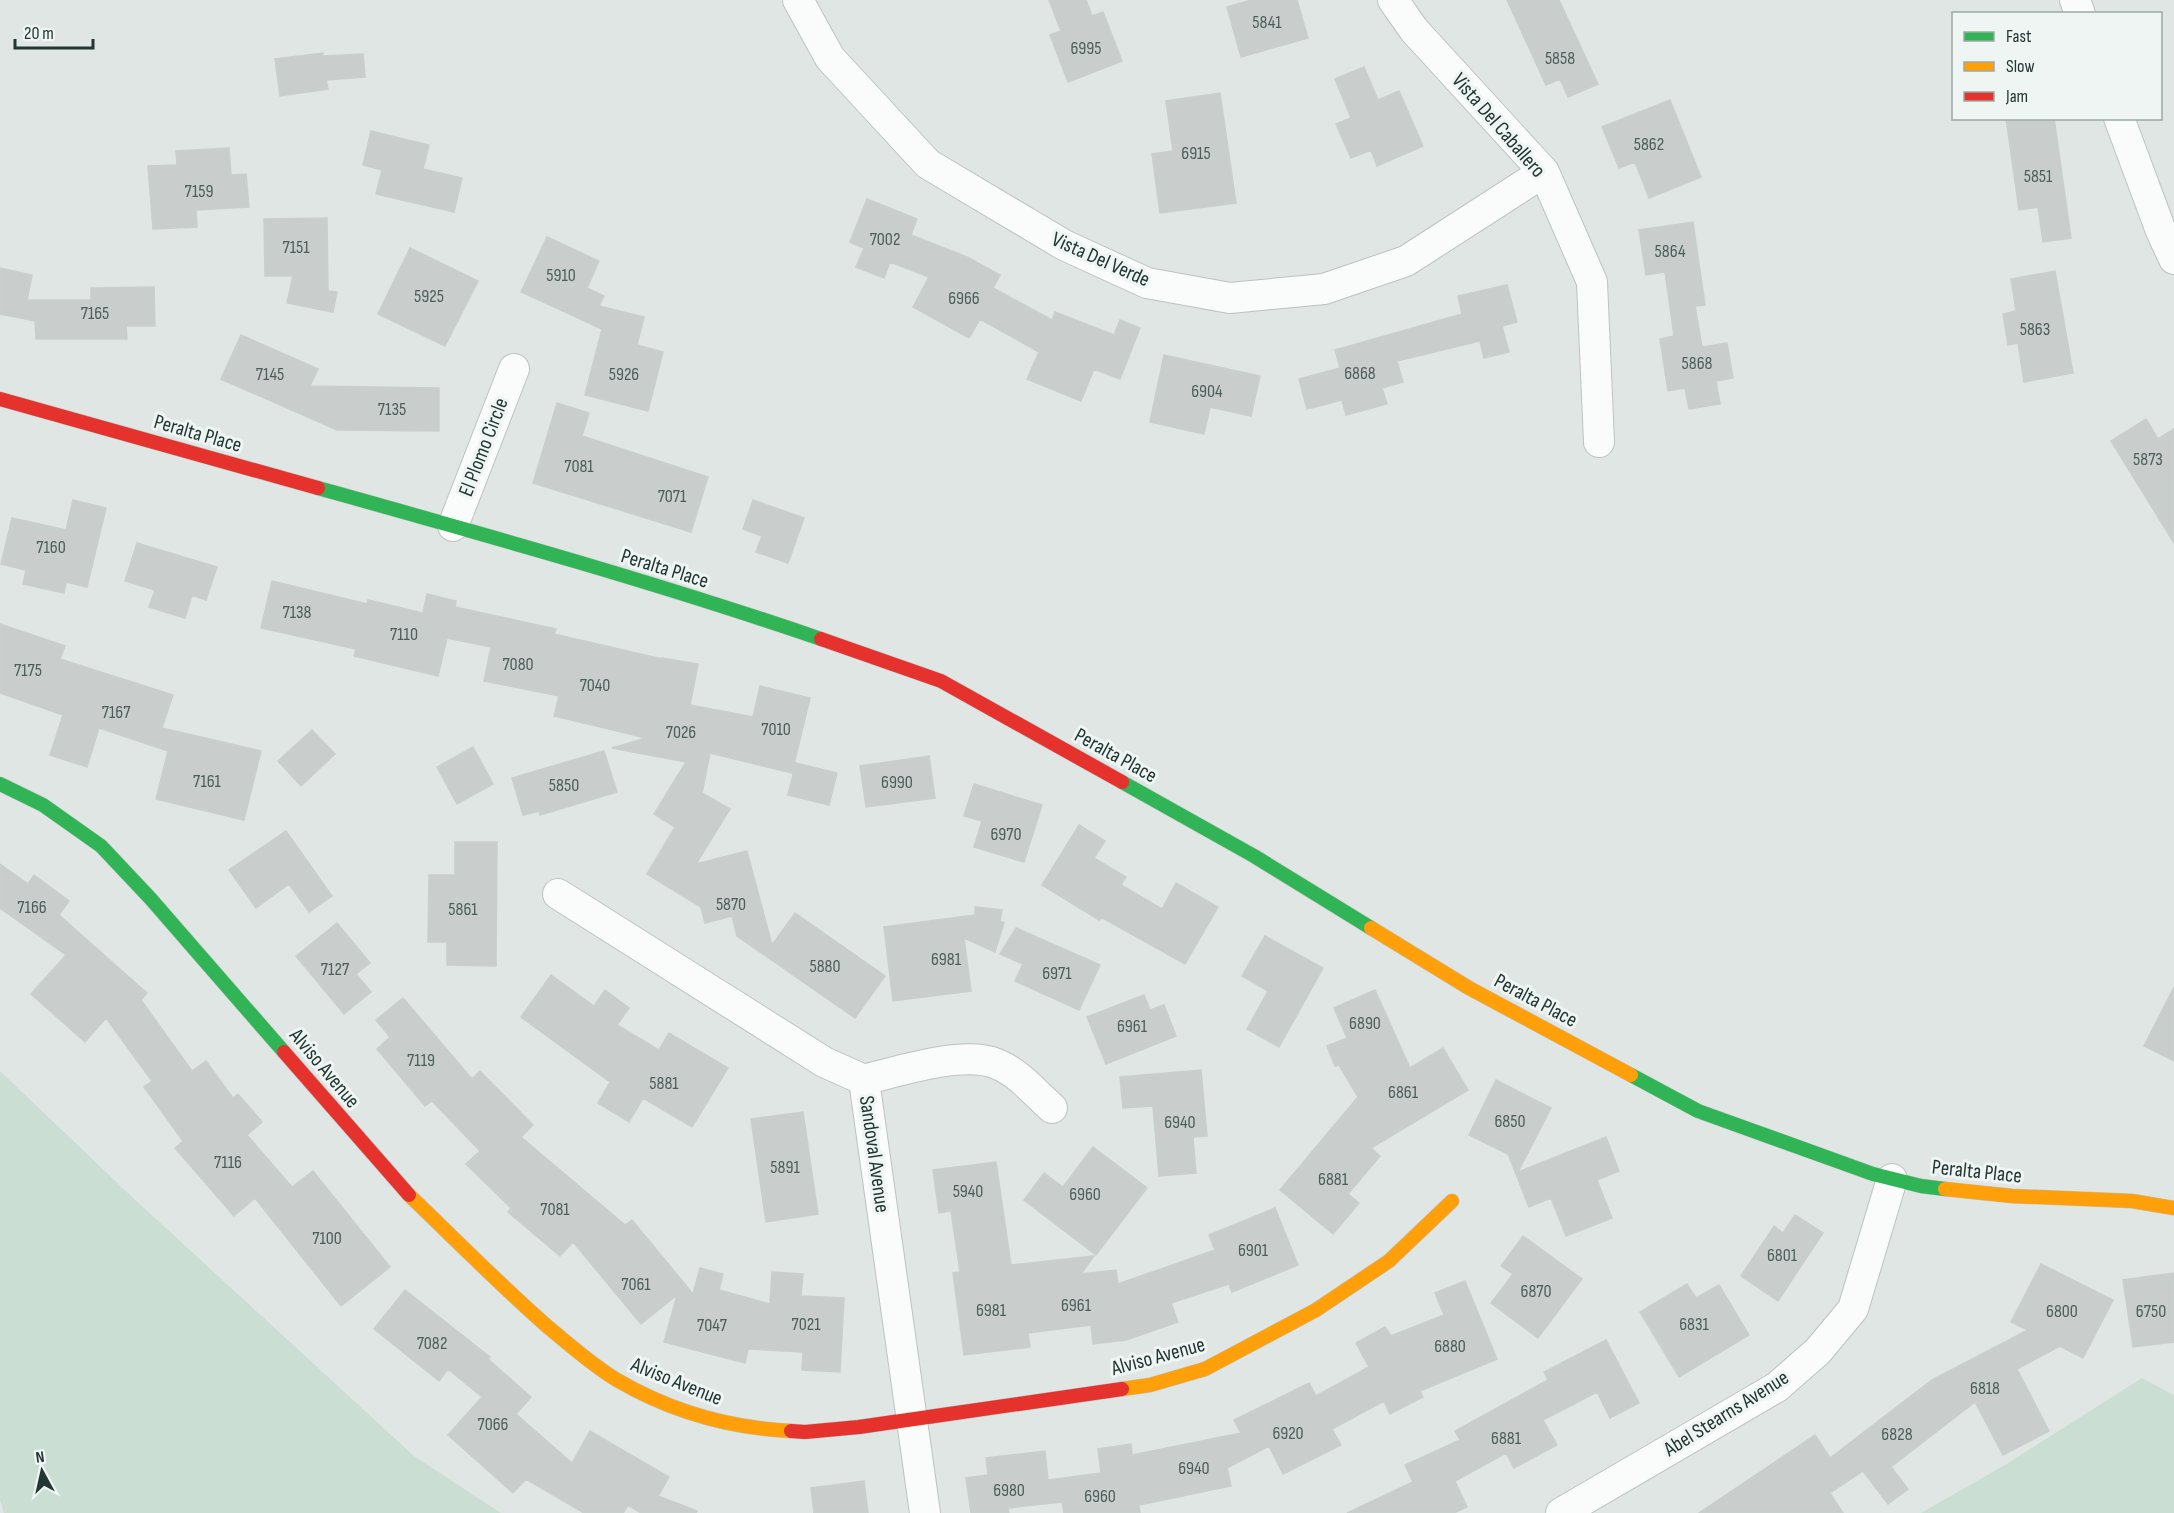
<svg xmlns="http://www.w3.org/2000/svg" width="2174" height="1513" font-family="'Sofia Sans Condensed',sans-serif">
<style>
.green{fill:#cbded4}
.building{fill:#c9cecd;stroke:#c9cfcd;stroke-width:1.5}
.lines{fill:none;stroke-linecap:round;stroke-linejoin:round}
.street-casing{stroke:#bdc3c1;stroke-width:32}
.fast-casing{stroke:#bdc3c1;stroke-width:15}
.slow-casing{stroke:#bdc3c1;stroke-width:15}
.jam-casing{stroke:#bdc3c1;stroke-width:15}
.street{stroke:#fafbfb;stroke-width:30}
.fast{stroke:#30b455;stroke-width:14}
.slow{stroke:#ff9f0a;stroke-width:14}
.jam{stroke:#e5322d;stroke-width:14}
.labels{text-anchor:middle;stroke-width:6;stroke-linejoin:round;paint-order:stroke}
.number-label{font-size:18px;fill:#4c5d5a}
.street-label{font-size:21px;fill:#223633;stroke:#eef5f3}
</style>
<rect width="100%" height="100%" fill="#e0e6e4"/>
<path class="green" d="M0,1071L131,1196L414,1456L501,1513H4L0,1500Z
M2142,1378L2174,1395V1513H1921L2005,1465Z"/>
<path class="building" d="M1049,0H1086L1092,16L1103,12L1122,61L1068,82L1050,35L1061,31Z
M1251,0H1297L1308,38L1241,57L1227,7Z
M1507,0H1559L1598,84L1568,97L1560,79L1546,85Z
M323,53V56L363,54L365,77L326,80L328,89L280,96L275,59Z
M1364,67L1378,100L1399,91L1423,146L1377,166L1371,150L1351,158L1336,124L1351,118L1335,79Z
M1220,93L1236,203L1160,213L1152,154L1173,151L1166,101Z
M1670,100L1701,177L1649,198L1635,162L1619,168L1602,127Z
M2006,118H2054L2071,238L2043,242L2038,207L2019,210Z
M371,131L429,145L423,169L462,178L454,212L376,194L382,170L363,165Z
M229,148L231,175L246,174L249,207L196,210L197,227L153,229L148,166L177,165L176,151Z
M867,199L917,219L911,235L967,257L1000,275L993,288L1052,320L1055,312L1114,335L1120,320L1140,328L1120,379L1094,369L1081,401L1027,379L1039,352L980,319L969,338L913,307L929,277L890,262L884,278L856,267L864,248L850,242Z
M327,218L328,291L337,292L333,312L287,303L293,276H265L264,219Z
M1693,222L1705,305L1695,306L1702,347L1727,343L1733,378L1716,381L1720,404L1689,409L1685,388L1668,391L1660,339L1674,336L1665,272L1646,275L1639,230Z
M547,237L599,261L587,288L604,296L599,306L644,317L637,345L663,352L648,411L585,395L602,329L521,292Z
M410,248L478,281L445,346L378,314Z
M0,268L32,275L27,300H91V288L154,287L155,326H126L127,339H36L35,321L0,314Z
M2055,271L2073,373L2024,382L2018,343L2008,345L2003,314L2016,311L2011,279Z
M1507,285L1517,322L1502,326L1509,352L1484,358L1480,341L1397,361L1403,382L1382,388L1387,404L1346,415L1342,400L1307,409L1299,379L1340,368L1335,350L1462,314L1458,296Z
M241,335L318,369L310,386L439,388V431L337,430L221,379Z
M1164,355L1260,376L1251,416L1210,407L1204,434L1150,422Z
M557,403L589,413L582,436L708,477L691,532L533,483Z
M2146,419L2158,439L2174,429V543L2111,441Z
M73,500L106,508L87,587L66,582L64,593L23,584L26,570L1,564L12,518L66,530Z
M753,500L804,518L788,563L756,552L762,536L743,529Z
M137,543L217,567L206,600L192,595L185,618L149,607L155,590L125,581Z
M272,581L367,604L368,600L423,613L427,594L456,601L455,607L556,629L554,634L662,659V658L698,664L690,705L753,717L760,686L810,698L792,773L710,753L702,793L730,809L696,864L747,851L772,945L795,913L885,976L855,1018L737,936L732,916L705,923L701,907L647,874L675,827L654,814L686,762L612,748L646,738L554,716L559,696L484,681L491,647L447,638L438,676L354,656L356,649L261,628Z
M0,624L65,646L60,659L173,695L162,728L261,751L244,820L156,799L168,751L99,728L87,767L50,755L63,715L0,693Z
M312,730L335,754L301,786L278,761Z
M473,747L493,784L457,804L437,767Z
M604,751L617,792L540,815L539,811L523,815L512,778Z
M929,756L935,798L866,807L860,766Z
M796,763L837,773L829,805L788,795Z
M974,784L1042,805L1024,862L974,847L982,821L964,816Z
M1079,825L1105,841L1094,858L1126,877L1121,885L1162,909L1176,883L1218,907L1185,964L1101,917L1099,920L1042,885Z
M286,831L332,896L309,912L289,884L256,908L229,870Z
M455,842H497L496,966L447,965V942H428L429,875H455Z
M0,864L28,884L34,875L69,901L59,915L147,993L141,1000L192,1071L206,1061L233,1098L238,1094L262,1122L247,1135L292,1187L313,1171L390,1267L341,1306L255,1198L234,1216L175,1148L183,1141L144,1087L152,1081L106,1018L85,1042L31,994L66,955L0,908Z
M975,907L1002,910L1000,921L1004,923L995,952L964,938L971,991L893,1001L884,927L975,915Z
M337,923L370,963L356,974L371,992L344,1014L296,956Z
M1016,928L1100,965L1079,1010L1015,981L1023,964L1000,954Z
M1265,936L1323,968L1279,1047L1247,1029L1268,991L1242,976Z
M551,975L594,1006L605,990L629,1008L617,1025L659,1050L669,1033L728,1068L692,1127L643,1098L629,1122L598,1103L610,1082L521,1017Z
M2174,987V1061L2144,1046Z
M1375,990L1410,1068L1443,1048L1468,1090L1371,1148L1380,1156L1348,1194L1359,1203L1333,1234L1280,1190L1358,1097L1339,1065L1335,1066L1327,1046L1347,1038L1334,1008Z
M1144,995L1150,1010L1164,1005L1176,1036L1106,1064L1087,1017Z
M403,998L472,1079L480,1071L533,1125L521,1137L625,1225L632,1220L693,1294L700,1268L723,1274L719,1290L770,1304L772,1272L803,1274L801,1296L844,1298L840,1372L802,1370L803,1352L748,1349L745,1363L664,1342L677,1295L641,1324L573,1242L560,1256L508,1212L511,1208L466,1164L480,1151L432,1101L425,1106L377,1049L390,1037L376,1020Z
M1201,1070L1207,1136L1193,1137L1196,1173L1159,1176L1153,1106L1123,1108L1120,1077Z
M1496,1080L1551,1108L1518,1172L1606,1137L1619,1171L1597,1180L1612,1218L1566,1236L1551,1198L1529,1207L1508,1154L1469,1135Z
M803,1112L818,1214L766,1222L751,1119Z
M1093,1147L1147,1188L1096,1255L1024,1200L1044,1173L1063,1187Z
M996,1162L1011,1265L1094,1256L1081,1274L1116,1270L1118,1284L1215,1250L1209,1235L1275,1208L1298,1265L1232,1292L1229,1284L1171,1303L1178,1322L1126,1340L1093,1344L1091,1325L1028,1333L1030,1347L964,1355L953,1273L960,1272L951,1211L939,1213L933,1170Z
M1795,1215L1823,1233L1778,1301L1741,1276L1774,1226L1783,1233Z
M1523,1236L1582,1279L1538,1338L1491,1303L1513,1274L1501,1266Z
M2041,1264L2113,1300L2083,1358L2060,1346L2017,1369L2049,1431L2003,1455L1975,1402L1891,1467L1908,1489L1888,1504L1863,1471L1830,1493L1843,1513H1699L1815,1435L1830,1458L1932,1380L2028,1330L2011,1322Z
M2174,1273V1342L2133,1347L2123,1280Z
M1465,1281L1497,1359L1420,1391L1423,1397L1390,1414L1384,1401L1332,1429L1341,1445L1283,1474L1269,1446L1227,1468L1231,1486L1139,1505L1140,1513H1064L1062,1502L1008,1508L1009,1513H971L966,1478L988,1475L986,1458L1045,1451L1048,1480L1101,1473L1098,1449L1131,1444L1132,1455L1241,1433L1234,1420L1309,1383L1316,1396L1369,1367L1356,1343L1385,1327L1391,1336L1444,1315L1435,1293Z
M1687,1284L1696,1298L1719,1285L1749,1335L1679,1377L1640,1312Z
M405,1290L490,1357L488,1359L531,1397L516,1414L572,1463L590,1431L669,1477L658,1496L697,1511L696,1513H641L628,1505L623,1513H584L526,1479L513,1493L448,1435L482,1397L448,1369L439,1381L374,1329Z
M1606,1340L1639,1403L1610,1418L1597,1392L1543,1420L1557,1445L1514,1468L1506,1453L1455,1481L1467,1507L1454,1513H1347L1413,1482L1405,1465L1460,1440L1455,1431L1548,1380L1544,1372Z
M864,1481L868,1513H814L811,1488Z"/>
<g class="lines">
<defs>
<path id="street" d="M798,0L830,58L928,164L1064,245L1147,283L1230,298L1324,289L1406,261L1544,172
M1393,0L1414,30L1544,172L1592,282L1599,442
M2075,0L2080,14
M2119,118L2161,231L2174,259
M453,526L514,369
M558,894L824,1062L864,1080L925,1513
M864,1080C899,1071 964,1050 997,1064C1019,1073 1035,1093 1052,1108
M1561,1513L1777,1387L1818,1351L1853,1309L1892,1179"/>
<path id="fast" d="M318,488C486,535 655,582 821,639
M1122,782L1254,856L1371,928
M0,784L43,805L101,846L150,898L284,1052
M1631,1075L1698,1111L1873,1174L1921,1186L1945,1189"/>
<path id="slow" d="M1371,928L1469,988L1631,1075
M1945,1189L2012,1196L2132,1201L2174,1208
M409,1195C455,1239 500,1285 548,1327C570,1345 592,1365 617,1380C670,1411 730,1428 791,1431
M1122,1389L1150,1385L1205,1369L1316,1310L1389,1261L1452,1201"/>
<path id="jam" d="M0,399L318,488
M821,639L941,681L1122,782
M284,1052L409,1195
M791,1431L805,1432L859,1427L1122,1389"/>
</defs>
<use href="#street" class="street-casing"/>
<use href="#fast" class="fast-casing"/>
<use href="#slow" class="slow-casing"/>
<use href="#jam" class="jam-casing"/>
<use href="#street" class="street"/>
<use href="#fast" class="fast"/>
<use href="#slow" class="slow"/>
<use href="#jam" class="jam"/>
</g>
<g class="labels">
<g class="number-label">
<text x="1267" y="28">5841</text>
<text x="1086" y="54">6995</text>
<text x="1560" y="64">5858</text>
<text x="1649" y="150">5862</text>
<text x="1196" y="159">6915</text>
<text x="2038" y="182">5851</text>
<text x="199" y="197">7159</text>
<text x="885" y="245">7002</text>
<text x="296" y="253">7151</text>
<text x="1670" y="257">5864</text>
<text x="561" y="281">5910</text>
<text x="429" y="302">5925</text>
<text x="964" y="304">6966</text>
<text x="95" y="319">7165</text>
<text x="2035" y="335">5863</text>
<text x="1697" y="369">5868</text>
<text x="1360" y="379">6868</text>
<text x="270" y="380">7145</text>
<text x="624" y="380">5926</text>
<text x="1207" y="397">6904</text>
<text x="392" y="415">7135</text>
<text x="2148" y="465">5873</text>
<text x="579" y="472">7081</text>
<text x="672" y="502">7071</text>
<text x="51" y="553">7160</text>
<text x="297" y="618">7138</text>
<text x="404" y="640">7110</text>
<text x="518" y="670">7080</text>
<text x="28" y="676">7175</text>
<text x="595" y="691">7040</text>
<text x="116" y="718">7167</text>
<text x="776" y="735">7010</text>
<text x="681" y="738">7026</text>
<text x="207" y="787">7161</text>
<text x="897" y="788">6990</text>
<text x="564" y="791">5850</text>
<text x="1006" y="840">6970</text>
<text x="731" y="910">5870</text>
<text x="32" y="913">7166</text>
<text x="463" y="915">5861</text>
<text x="946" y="965">6981</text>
<text x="825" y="972">5880</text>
<text x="335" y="975">7127</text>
<text x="1057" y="979">6971</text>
<text x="1365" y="1029">6890</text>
<text x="1132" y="1032">6961</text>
<text x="421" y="1066">7119</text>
<text x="664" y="1089">5881</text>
<text x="1403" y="1098">6861</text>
<text x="1510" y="1127">6850</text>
<text x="1180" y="1128">6940</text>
<text x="228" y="1168">7116</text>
<text x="785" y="1173">5891</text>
<text x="1333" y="1185">6881</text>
<text x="968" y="1197">5940</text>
<text x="1085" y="1200">6960</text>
<text x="555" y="1215">7081</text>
<text x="327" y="1244">7100</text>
<text x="1253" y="1256">6901</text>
<text x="1782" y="1261">6801</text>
<text x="636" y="1290">7061</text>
<text x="1536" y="1297">6870</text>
<text x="1076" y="1311">6961</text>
<text x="991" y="1316">6981</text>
<text x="2062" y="1317">6800</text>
<text x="2151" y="1317">6750</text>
<text x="806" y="1330">7021</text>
<text x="1694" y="1330">6831</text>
<text x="712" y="1331">7047</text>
<text x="432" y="1349">7082</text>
<text x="1450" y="1352">6880</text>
<text x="1985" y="1394">6818</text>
<text x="493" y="1430">7066</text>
<text x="1288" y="1439">6920</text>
<text x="1897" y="1440">6828</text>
<text x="1506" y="1444">6881</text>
<text x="1194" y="1474">6940</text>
<text x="1009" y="1496">6980</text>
<text x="1100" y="1502">6960</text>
</g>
<g class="street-label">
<text transform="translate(1499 125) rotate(49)" y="7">Vista Del Caballero</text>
<text transform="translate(1101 259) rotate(24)" y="7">Vista Del Verde</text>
<text transform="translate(198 433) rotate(16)" y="7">Peralta Place</text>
<text transform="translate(483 447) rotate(-69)" y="7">El Plomo Circle</text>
<text transform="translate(665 568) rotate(17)" y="7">Peralta Place</text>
<text transform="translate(1116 755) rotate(29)" y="7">Peralta Place</text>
<text transform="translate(1536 1000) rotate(28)" y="7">Peralta Place</text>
<text transform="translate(325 1068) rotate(50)" y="7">Alviso Avenue</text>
<text transform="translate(875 1154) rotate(82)" y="7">Sandoval Avenue</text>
<text transform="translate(1977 1171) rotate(6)" y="7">Peralta Place</text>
<text transform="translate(1158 1356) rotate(-15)" y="7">Alviso Avenue</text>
<text transform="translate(677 1381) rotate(22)" y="7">Alviso Avenue</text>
<text transform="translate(1726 1413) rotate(-32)" y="7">Abel Stearns Avenue</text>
</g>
</g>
<rect x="1952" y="12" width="210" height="108" fill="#eef5f3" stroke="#9ca9a6" stroke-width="1.5"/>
<rect x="1964" y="32" width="30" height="9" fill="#30b455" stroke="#9ca9a6" stroke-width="1.5"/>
<text x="2006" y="42" font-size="18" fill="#223633">Fast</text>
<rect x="1964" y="62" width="30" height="9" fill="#ff9f0a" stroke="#9ca9a6" stroke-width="1.5"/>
<text x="2006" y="72" font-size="18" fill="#223633">Slow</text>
<rect x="1964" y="92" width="30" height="9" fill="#e5322d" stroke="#9ca9a6" stroke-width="1.5"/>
<text x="2006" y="102" font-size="18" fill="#223633">Jam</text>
<g transform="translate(42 1471) rotate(352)" stroke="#eef5f3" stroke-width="4.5" paint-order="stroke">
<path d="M0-4.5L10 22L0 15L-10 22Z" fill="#223633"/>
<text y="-9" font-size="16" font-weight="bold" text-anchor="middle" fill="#223633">N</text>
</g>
<path d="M15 39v9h78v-9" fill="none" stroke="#223633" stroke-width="3"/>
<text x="24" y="39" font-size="18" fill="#223633" stroke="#eef5f3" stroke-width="4.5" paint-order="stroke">20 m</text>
</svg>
